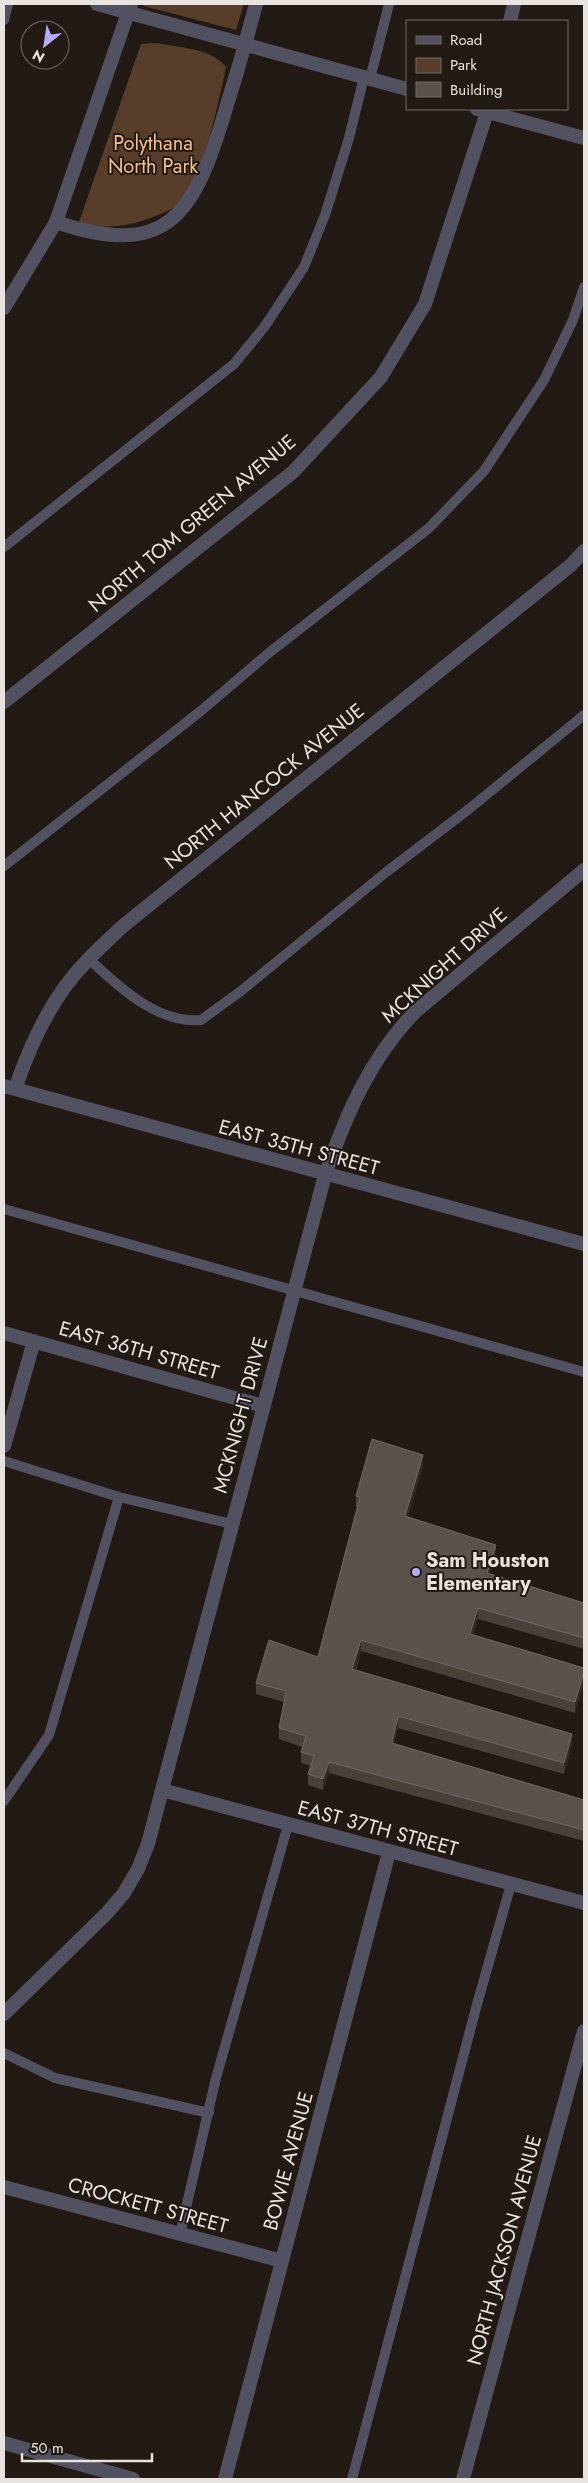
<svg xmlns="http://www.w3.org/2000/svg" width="588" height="2483" font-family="Jost,sans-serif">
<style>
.green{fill:#573d2a}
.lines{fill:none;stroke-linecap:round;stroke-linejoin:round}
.service{stroke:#525161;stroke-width:10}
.minor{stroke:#525161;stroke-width:14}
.tertiary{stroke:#525161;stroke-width:14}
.wall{fill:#49403a}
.shaded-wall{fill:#322a24}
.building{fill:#5a524c;stroke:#716863}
.poi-dot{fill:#b3adf9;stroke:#221a14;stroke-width:2}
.labels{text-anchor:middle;stroke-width:4;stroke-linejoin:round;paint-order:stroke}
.park-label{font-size:20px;fill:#f6bd93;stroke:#221a14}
.street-label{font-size:20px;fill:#e9e3e0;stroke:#221a14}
.poi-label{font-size:20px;font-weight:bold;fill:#e9e3e0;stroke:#221a14;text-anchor:start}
</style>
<rect width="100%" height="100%" fill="#221a14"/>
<path class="green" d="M144,4H244L236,30L143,6Z
M158,43C180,48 212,48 226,67C220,98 202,178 183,200C173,211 155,216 142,221C123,227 99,229 79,222L141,44Z"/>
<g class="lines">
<path class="service" d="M4,20L8,4
M370,79L389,4
M4,547L234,364L265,326L304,267L325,215L349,138L364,77
M4,866L202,710L270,652L429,528L484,471L544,380L573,320L584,287
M89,959C118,986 157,1024 201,1020L241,991L385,873L469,809L584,715
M4,1209L584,1372
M4,1461L119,1497L232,1524
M4,1801L49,1735L119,1497
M4,2053L55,2078L209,2113
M180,2234L216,2078L288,1825
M352,2479L476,2008L511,1884"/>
<path class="minor" d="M510,21L514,4
M56,222C165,259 193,217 223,118C235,80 246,42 256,4
M4,308L56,222L131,4
M4,702L293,472L381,377L425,304L488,109
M4,1086L584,1244
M15,1089C30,1045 51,998 84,964C96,951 110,938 123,926L571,565L584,551
M4,1333L263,1406
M4,1446L34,1341
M162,1790L584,1903
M4,2014L107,1913L124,1893L138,1869L148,1844L162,1790L325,1175C346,1115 370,1058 415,1012L584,870
M4,2187L282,2261
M225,2479L389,1852
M463,2479L584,2031"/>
<path class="tertiary" d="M97,4L407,89
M477,109L584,138
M4,2443L133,2479"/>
</g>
<path class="wall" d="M423,1466L408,1517L496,1556L490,1574L584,1603V1649L478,1619L473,1635L584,1668L575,1713L361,1651L356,1670L572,1745L564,1774L398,1728L394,1744L584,1800V1841L329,1773L323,1790L308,1785V1774L311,1766L301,1763V1752L302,1747L279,1739V1728L284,1702L256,1694V1683L318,1657L357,1507H356V1496Z"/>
<path class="shaded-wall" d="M423,1455V1466L405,1527V1516Z
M496,1545V1556L487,1584V1573Z
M478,1608V1619L470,1646V1634Z
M361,1640V1651L352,1680V1669Z
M584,1672V1684L575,1713V1702Z
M398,1716V1728L392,1755V1743Z
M572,1734V1745L564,1774V1763Z
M329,1762V1773L323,1790V1779Z"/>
<path class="building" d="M372,1439L423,1455L405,1516L496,1545L487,1573L584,1603V1638L478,1608L470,1634L584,1668V1672L575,1702L361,1640L352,1669L572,1734L564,1763L398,1716L392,1743L584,1800V1830L329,1762L323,1779L308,1774L314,1756L301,1752L306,1736L279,1728L286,1691L256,1683L269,1640L318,1657L360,1497L356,1496Z"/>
<circle class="poi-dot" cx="416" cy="1572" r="5"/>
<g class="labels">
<g class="park-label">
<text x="153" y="150">Polythana<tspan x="153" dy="23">North Park</tspan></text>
</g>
<g class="street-label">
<text transform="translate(192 523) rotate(-40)" y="7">NORTH TOM GREEN AVENUE</text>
<text transform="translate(264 786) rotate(-39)" y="7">NORTH HANCOCK AVENUE</text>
<text transform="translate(444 965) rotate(-42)" y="7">MCKNIGHT DRIVE</text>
<text transform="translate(299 1147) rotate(15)" y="7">EAST 35TH STREET</text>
<text transform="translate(139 1350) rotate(16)" y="7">EAST 36TH STREET</text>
<text transform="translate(240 1415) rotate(-75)" y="7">MCKNIGHT DRIVE</text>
<text transform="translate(378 1828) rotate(15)" y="7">EAST 37TH STREET</text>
<text transform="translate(288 2161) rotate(-75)" y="7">BOWIE AVENUE</text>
<text transform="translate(148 2205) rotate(15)" y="7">CROCKETT STREET</text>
<text transform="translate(504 2250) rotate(-75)" y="7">NORTH JACKSON AVENUE</text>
</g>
<g class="poi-label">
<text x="426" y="1567">Sam Houston<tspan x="426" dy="23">Elementary</tspan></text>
</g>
</g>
<rect width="588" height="2483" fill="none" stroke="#e9e3e0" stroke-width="10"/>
<rect x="406" y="20" width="162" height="90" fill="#221a14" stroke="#726a66"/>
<rect x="416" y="36" width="25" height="8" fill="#525161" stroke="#726a66"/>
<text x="450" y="45" font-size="15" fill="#e9e3e0">Road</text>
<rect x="416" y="58" width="25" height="15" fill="#573d2a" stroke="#726a66"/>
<text x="450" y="70" font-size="15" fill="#e9e3e0">Park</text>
<rect x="416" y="82" width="25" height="15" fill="#5a524c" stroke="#726a66"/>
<text x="450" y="95" font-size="15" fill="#e9e3e0">Building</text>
<g transform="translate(45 45) rotate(210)"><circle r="24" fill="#221a14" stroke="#726a66"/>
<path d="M0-4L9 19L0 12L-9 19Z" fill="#b3adf9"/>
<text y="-8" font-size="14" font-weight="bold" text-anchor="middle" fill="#e9e3e0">N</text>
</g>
<path d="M22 2453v8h130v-8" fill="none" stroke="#e9e3e0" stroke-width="2.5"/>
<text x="30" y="2453" font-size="15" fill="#e9e3e0" stroke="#221a14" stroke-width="4" paint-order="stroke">50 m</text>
</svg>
